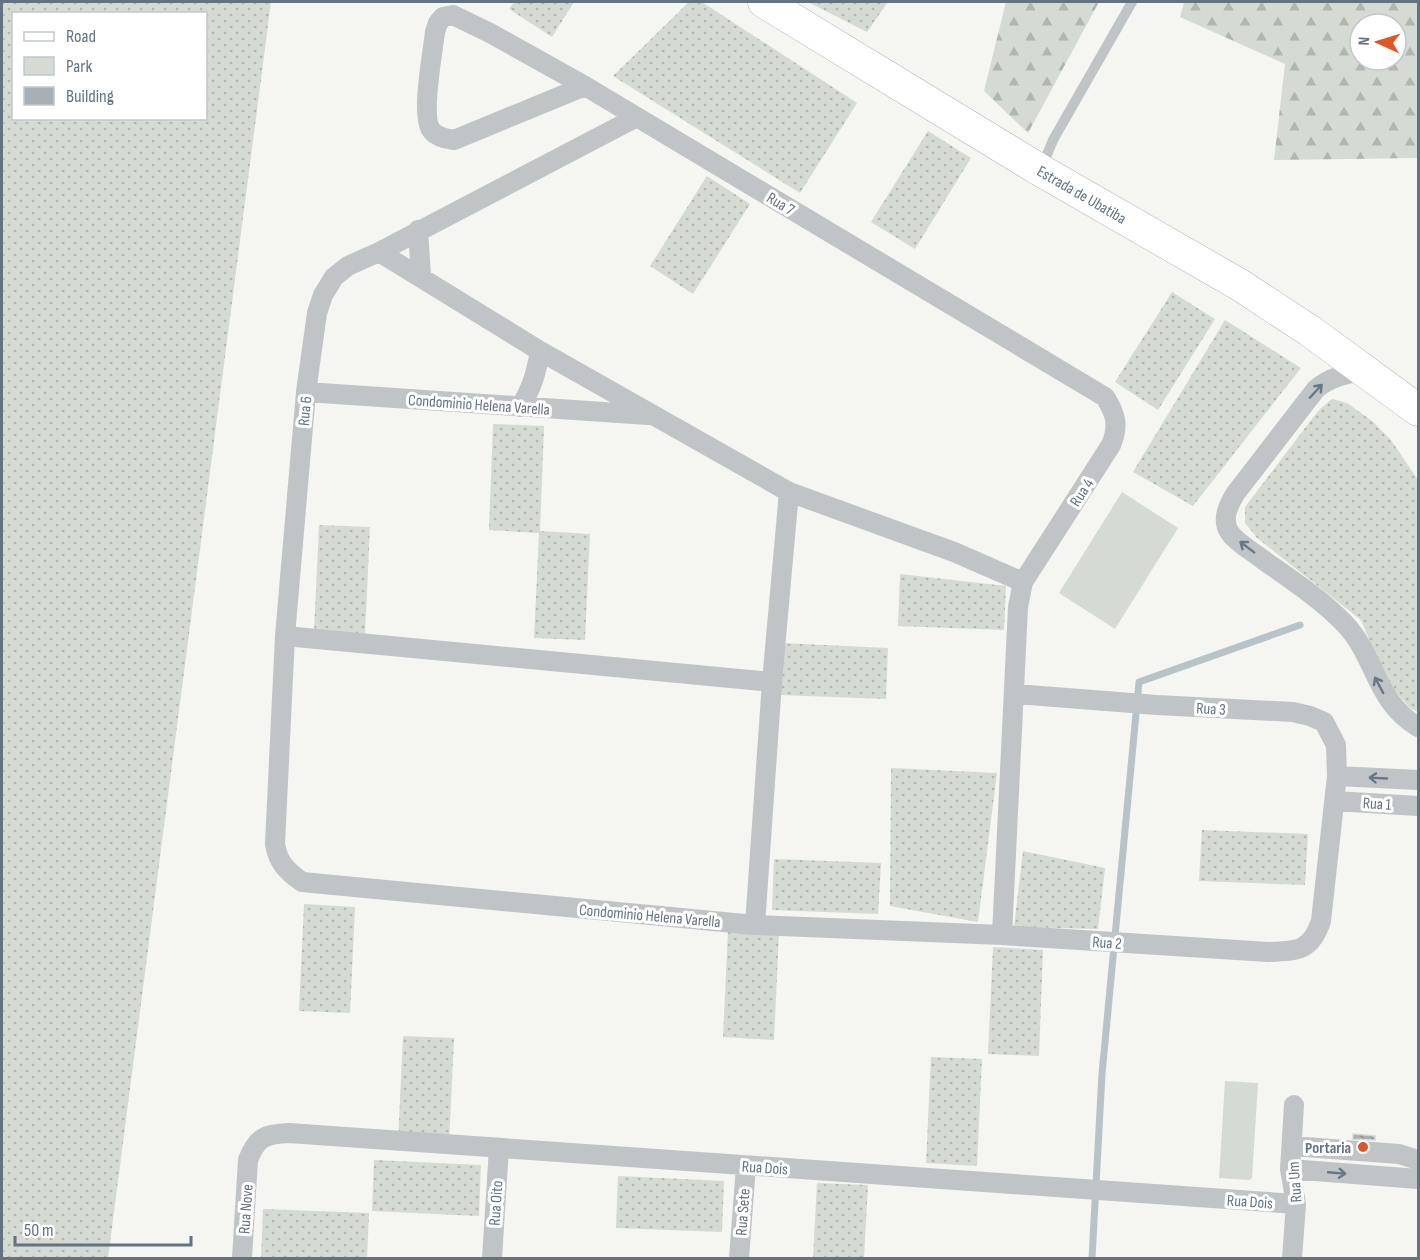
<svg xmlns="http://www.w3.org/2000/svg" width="1420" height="1260" font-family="'Sofia Sans Condensed',sans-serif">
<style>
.grass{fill:url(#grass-dots);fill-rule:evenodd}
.forest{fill:url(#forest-firs);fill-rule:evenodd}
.green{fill:#d5dbd2}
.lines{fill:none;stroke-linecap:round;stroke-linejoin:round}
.stream{stroke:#b7c3c7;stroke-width:7}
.building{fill:url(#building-back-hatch);stroke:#d6d6d4;stroke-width:1.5}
.primary-casing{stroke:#b3b7bb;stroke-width:33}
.service{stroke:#c0c4c7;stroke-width:10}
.minor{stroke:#c0c4c7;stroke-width:20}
.primary{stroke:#fff;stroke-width:32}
.oneway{stroke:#697784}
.poi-dot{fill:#df5726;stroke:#fff;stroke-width:2}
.labels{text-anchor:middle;stroke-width:6;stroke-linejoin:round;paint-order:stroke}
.street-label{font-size:16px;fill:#647381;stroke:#fff}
.poi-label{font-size:16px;font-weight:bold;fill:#647381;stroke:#fff;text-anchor:end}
</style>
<defs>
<pattern id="grass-dots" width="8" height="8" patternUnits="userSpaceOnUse" patternTransform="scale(1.5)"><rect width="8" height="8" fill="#d5dbd2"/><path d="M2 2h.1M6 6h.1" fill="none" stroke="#b0b6b0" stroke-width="1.8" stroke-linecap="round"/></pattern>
<pattern id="forest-firs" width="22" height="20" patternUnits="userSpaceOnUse" patternTransform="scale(1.5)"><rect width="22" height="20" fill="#d5dbd2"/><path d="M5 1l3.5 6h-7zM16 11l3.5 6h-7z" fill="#b0b6b0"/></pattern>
<pattern id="building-back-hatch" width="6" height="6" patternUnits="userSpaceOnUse" patternTransform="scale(1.5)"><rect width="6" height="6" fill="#a8afb5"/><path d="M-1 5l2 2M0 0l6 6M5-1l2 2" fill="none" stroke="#8c9399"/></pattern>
</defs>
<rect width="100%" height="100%" fill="#f5f5f1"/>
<path class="grass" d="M2,2H271L108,1258H2ZM14,14H206V118H14Z
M514,2H574L552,37L509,9Z
M689,2H702L857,103L800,193L613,76Z
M808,2H888L867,32Z
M928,131L971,158L915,249L871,222Z
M707,176L750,204L693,294L650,266Z
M1172,292L1215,319L1158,410L1115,382Z
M1225,320L1301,368L1193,506L1133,472Z
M1332,399L1347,403L1372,421L1391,440L1418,480V712L1410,708L1394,690L1376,656L1361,620L1257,538L1245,523V507L1318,411Z
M493,424L544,426L540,531L590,534L585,640L534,638L539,533L489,530Z
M319,525L370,527L365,634L314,632Z
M900,574L1006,586L1004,630L898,626Z
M782,643L888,648L886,699L780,695Z
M891,768L997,773L978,922L890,906Z
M1202,830L1308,834L1305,885L1199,881Z
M1023,851L1105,868L1098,929L1014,927Z
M774,859L881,863L878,914L772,910Z
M304,904L355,907L350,1013L299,1011Z
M728,931L779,933L774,1040L723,1037Z
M993,947L1043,950L1039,1056L988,1054Z
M403,1036L454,1038L449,1145L398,1142Z
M931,1057L982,1059L977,1166L926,1163Z
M374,1160L481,1165L479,1216L372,1211Z
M618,1176L724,1181L722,1232L616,1228Z
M817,1183L868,1185L864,1258H813Z
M263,1209L369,1213L367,1258H261Z"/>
<path class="forest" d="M1006,2H1099L1028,133L984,91Z
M1184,2H1418V158L1274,160L1285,64L1180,17ZM1360,24H1396V60H1360Z"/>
<path class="green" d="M1122,492L1178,528L1115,629L1059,593Z
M1225,1081L1258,1083L1252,1178L1250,1180L1219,1178Z"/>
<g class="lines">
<path class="stream" d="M1092,1258L1102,1074L1139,682L1300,625"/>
</g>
<path class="building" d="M1353,1134L1375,1136V1140L1353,1139Z"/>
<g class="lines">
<defs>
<path id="primary" d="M764,2L1040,170L1240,285L1310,331L1418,410"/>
</defs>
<use href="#primary" class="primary-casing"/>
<path class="service" d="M1042,167L1053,140L1132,2"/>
<path class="minor" d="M585,86L454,140C446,139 437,137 432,131C420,118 433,51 435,32L438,23L443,17L453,15L490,33L585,86L1105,397C1116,414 1119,426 1111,445L1023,582L1018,607L1002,935
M637,117L379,252L348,266L334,277L323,295L317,313L306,392L285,636L275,844C278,863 287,871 302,882L755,925L1002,935L1268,952C1298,951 1311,951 1321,921L1337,776L1336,745L1324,722L1310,716L1293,712L1157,705L1015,694
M418,230L421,276
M379,252L540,351L789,492L954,552L1023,582
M1365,371C1347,374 1331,376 1316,389L1235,494C1228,506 1221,520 1230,533C1237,543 1252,551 1262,559C1290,579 1321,599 1345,624C1377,658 1374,700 1418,727
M306,392L648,415
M520,407C532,388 536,374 540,351
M285,636L772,682
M1337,776L1418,780
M1335,801L1418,806
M755,925L772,682L789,492
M1292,1146L1399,1154L1418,1160
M1290,1169L1418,1179
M242,1258L248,1160C257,1137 265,1134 289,1133L1296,1204
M492,1258L499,1148
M739,1258L746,1166
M1292,1258L1296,1204L1290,1169L1294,1105"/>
<use href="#primary" class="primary"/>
</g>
<defs><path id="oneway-shaft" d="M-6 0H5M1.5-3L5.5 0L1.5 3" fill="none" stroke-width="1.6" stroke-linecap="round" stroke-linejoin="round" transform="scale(1.5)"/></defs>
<g class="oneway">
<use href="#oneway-shaft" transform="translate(1316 391) rotate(-47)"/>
<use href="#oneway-shaft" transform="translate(1247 547) rotate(-143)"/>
<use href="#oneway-shaft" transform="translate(1379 685) rotate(-118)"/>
<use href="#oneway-shaft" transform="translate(1378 778) rotate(-177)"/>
<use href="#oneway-shaft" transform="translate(1337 1173) rotate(5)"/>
</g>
<circle class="poi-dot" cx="1363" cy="1147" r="6"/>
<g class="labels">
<g class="street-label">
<text transform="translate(1082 194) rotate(30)" y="6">Estrada de Ubatiba</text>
<text transform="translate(781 203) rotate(31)" y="6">Rua 7</text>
<text transform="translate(479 404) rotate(4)" y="6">Condominio Helena Varella</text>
<text transform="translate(304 411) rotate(-85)" y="6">Rua 6</text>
<text transform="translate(1081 492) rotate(-57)" y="6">Rua 4</text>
<text transform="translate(1211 708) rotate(3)" y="6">Rua 3</text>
<text transform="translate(1377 803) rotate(4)" y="6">Rua 1</text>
<text transform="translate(650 915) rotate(5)" y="6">Condominio Helena Varella</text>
<text transform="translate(1107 942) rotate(4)" y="6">Rua 2</text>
<text transform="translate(765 1167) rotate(4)" y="6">Rua Dois</text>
<text transform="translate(1294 1182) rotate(-94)" y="6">Rua Um</text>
<text transform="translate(1250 1201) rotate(4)" y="6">Rua Dois</text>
<text transform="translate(495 1203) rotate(-86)" y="6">Rua Oito</text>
<text transform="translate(245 1209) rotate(-86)" y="6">Rua Nove</text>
<text transform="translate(742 1212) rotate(-86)" y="6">Rua Sete</text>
</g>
<g class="poi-label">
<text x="1351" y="1153">Portaria</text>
</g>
</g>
<rect width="1420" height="1260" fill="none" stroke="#647381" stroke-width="6"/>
<rect x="12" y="12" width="195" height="108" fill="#ffffff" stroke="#c1c7cd" stroke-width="1.5"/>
<rect x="24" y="32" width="30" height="9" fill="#ffffff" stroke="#c1c7cd" stroke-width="1.5"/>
<text x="66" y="42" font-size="18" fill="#647381">Road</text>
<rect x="24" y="57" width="30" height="18" fill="#d5dbd2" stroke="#c1c7cd" stroke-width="1.5"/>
<text x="66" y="72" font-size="18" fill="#647381">Park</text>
<rect x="24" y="87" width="30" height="18" fill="#a8afb5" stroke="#c1c7cd" stroke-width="1.5"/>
<text x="66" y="102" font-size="18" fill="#647381">Building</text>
<g transform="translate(1378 42) rotate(274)"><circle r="28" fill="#ffffff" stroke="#c1c7cd" stroke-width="1.5"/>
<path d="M0-4.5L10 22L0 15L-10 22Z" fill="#df5726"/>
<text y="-9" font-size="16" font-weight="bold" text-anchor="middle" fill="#647381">N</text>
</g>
<path d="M15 1236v9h176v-9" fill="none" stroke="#647381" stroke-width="3"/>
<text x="24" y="1236" font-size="18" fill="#647381" stroke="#ffffff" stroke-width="4.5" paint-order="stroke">50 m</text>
</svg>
